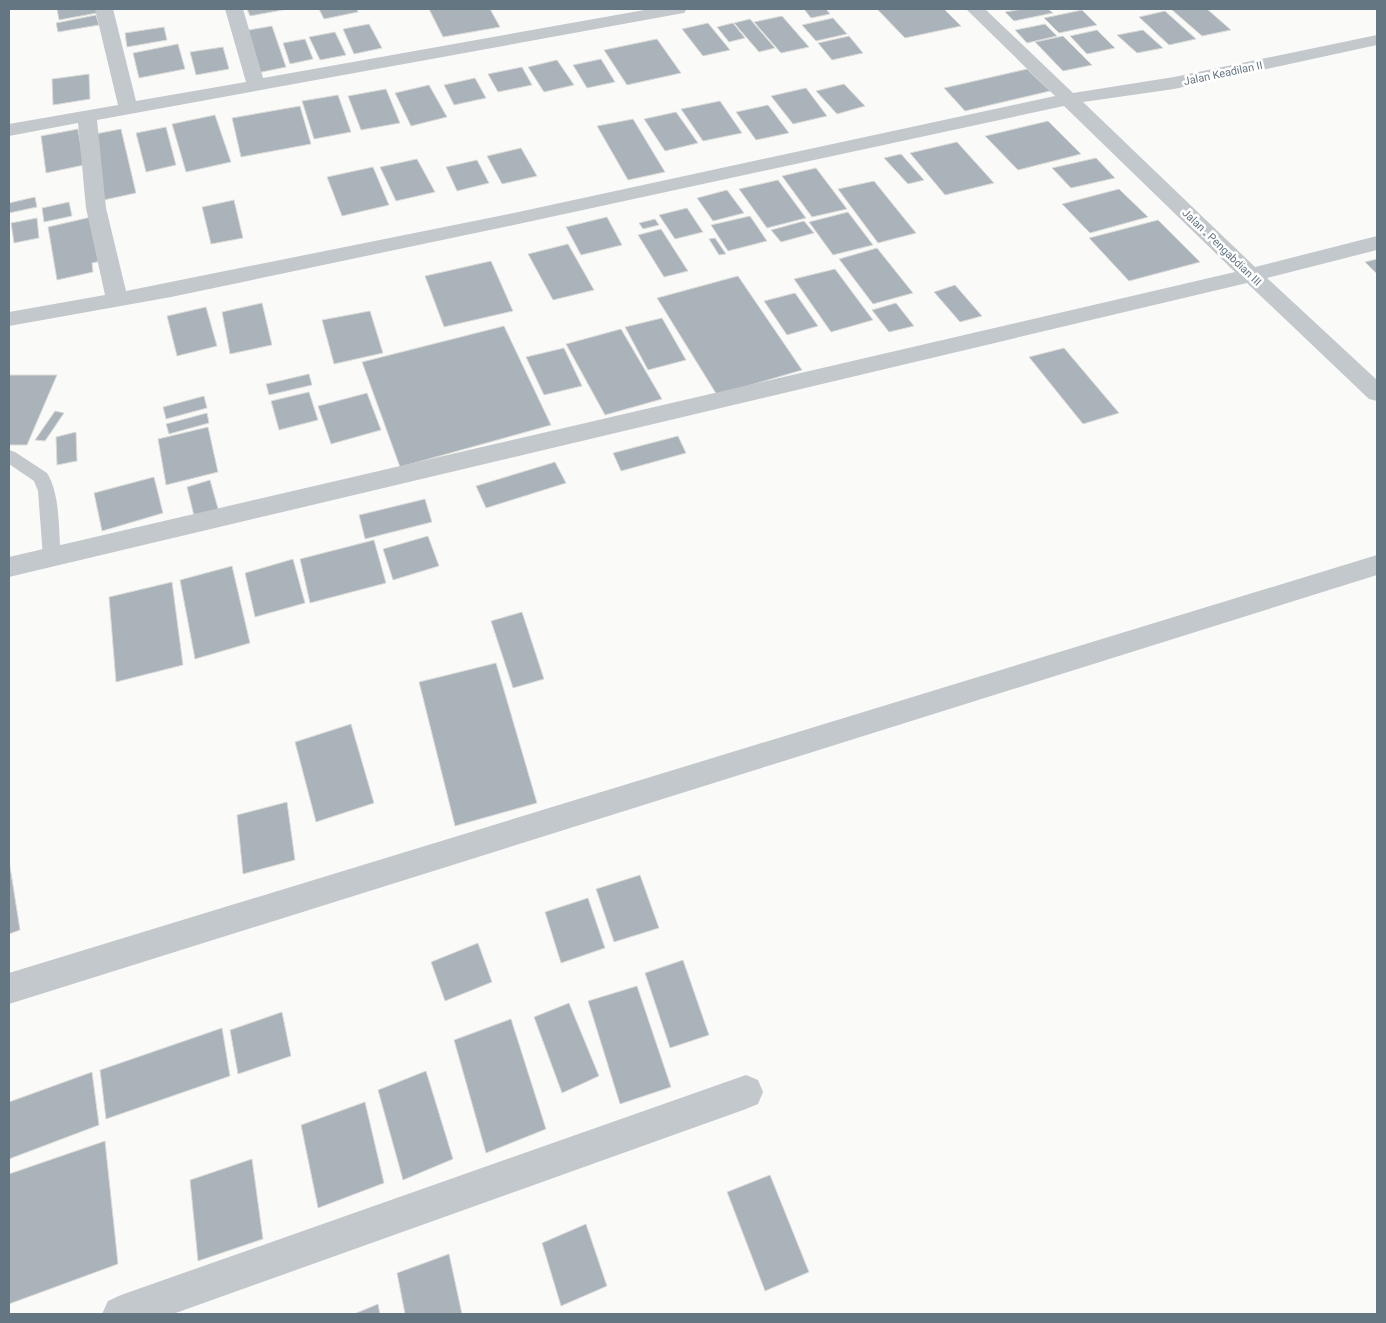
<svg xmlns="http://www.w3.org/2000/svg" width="1386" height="1323" font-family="Roboto,sans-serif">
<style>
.building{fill:#aab3b9;stroke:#dcdcda}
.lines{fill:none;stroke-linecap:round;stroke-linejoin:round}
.service{fill:#c3c8cc;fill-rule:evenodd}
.minor{fill:#c3c8cc;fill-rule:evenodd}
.labels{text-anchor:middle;stroke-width:5;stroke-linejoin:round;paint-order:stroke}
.far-street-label{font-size:11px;fill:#657683;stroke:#fff}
</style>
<rect width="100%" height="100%" fill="#fafaf8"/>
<path class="building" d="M57,9H96L97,13L59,20Z
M247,9H288L250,16Z
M319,9H357L358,12L324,19Z
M429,9H490L500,27L443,37Z
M804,9H826L830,14L811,18Z
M877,9H944L961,26L905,38Z
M1023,9H1048L1053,13L1014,21L1005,12Z
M1171,9H1207L1231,30L1202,36Z
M1082,10L1097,25L1059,33L1044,18Z
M1165,11L1196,39L1169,45L1139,17Z
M96,15L99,25L58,32L56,23Z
M782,16L809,47L781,53L754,22Z
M833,18L847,34L816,41L802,25Z
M750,19L775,48L759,52L734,23Z
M708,23L730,50L703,56L682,29Z
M733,23L745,38L729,42L717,27Z
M369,24L382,48L354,54L343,29Z
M1045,24L1057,36L1027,43L1015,30Z
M272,26L286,67L257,73L243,31Z
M164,27L167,40L127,47L125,33Z
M1097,30L1115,48L1087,54L1070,36Z
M1143,30L1163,48L1137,53L1117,35Z
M335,32L346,55L320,60L309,37Z
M849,36L863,53L832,60L818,43Z
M1063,36L1092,65L1063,71L1035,42Z
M305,39L313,59L290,64L283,43Z
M657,39L681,73L627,85L604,50Z
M178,44L185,69L139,78L133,53Z
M223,47L229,69L196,75L190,52Z
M601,59L615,82L587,88L573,65Z
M557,60L574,85L544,92L528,67Z
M522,67L532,85L498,92L488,74Z
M1027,69L1050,91L965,111L944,88Z
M89,74L90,99L53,105L52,79Z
M475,78L486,98L454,105L444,85Z
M844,84L865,106L837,114L816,91Z
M429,85L447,117L411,126L395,93Z
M806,88L827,116L793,124L771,96Z
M386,89L400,123L361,130L348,96Z
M338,95L351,132L314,139L302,101Z
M720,101L742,133L703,141L681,109Z
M768,105L789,133L756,140L736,112Z
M300,106L311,144L241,157L232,118Z
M676,112L698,143L665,151L644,119Z
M215,115L231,162L186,172L172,124Z
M633,119L665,172L628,180L597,126Z
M1048,121L1081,154L1018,170L985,136Z
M166,127L176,165L146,172L136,133Z
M78,129L84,165L46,173L41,136Z
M121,129L136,193L104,200L90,135Z
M957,142L994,183L945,195L910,153Z
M521,148L537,176L502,184L487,156Z
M901,154L924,180L908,184L884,158Z
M1096,158L1115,178L1071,188L1052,168Z
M417,159L435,192L396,201L380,167Z
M477,160L489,183L457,191L446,167Z
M373,167L389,205L342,216L327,177Z
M816,168L847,209L812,217L782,176Z
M778,180L806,218L767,228L739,189Z
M874,181L916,233L878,243L838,189Z
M1119,189L1148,217L1090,233L1062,204Z
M727,190L744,213L713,221L697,198Z
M35,197L37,207L9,213V203Z
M234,200L243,238L211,244L202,207Z
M69,202L72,216L44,222L42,208Z
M687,208L703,232L675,239L659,215Z
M848,212L873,245L833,255L809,222Z
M750,216L767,241L728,251L711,225Z
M91,217L101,261L92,263L93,272L57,280L48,227Z
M607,217L622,245L581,255L566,227Z
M37,218L39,238L14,243L11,223Z
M655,219L659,225L643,229L639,223Z
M1158,220L1200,262L1129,281L1089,238Z
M804,221L814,233L781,242L771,230Z
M661,229L688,271L664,277L638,235Z
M715,238L726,254L719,255L709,239Z
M568,244L594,290L553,300L528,254Z
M877,248L913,293L873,304L839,259Z
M1377,259V274L1365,262Z
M491,261L513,311L444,327L425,276Z
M835,269L873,320L831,332L794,279Z
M738,276L802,370L717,395L657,298Z
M955,285L982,316L960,322L934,292Z
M795,293L818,326L787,335L764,301Z
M262,303L272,345L230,354L222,312Z
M896,303L914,326L889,332L872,310Z
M206,307L217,346L177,356L167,316Z
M370,311L383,353L334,364L322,320Z
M662,318L686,360L648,370L625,327Z
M504,326L551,425L400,467L362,362Z
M621,329L662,399L605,415L566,344Z
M564,348L582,386L544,395L526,357Z
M1064,348L1119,413L1083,424L1029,357Z
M309,374L312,385L269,395L266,384Z
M9,375H57L27,445H9Z
M309,392L318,420L279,430L271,401Z
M367,393L381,430L331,444L318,406Z
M204,396L207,408L166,419L163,407Z
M55,411L64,413L45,441L35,440Z
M207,413L209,423L169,434L166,424Z
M208,427L218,472L166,485L158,439Z
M76,432L77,461L57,465L56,437Z
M678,436L686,453L621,471L613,453Z
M555,462L566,483L486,508L476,486Z
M154,477L163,513L102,531L94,493Z
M210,480L219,512L195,520L187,487Z
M425,499L432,522L365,539L359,515Z
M428,536L439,566L393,580L383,549Z
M374,540L386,583L310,603L300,559Z
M293,559L305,603L255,617L245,573Z
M232,566L250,643L195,659L180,580Z
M172,582L183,665L116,682L109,597Z
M522,612L544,679L513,688L491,621Z
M496,663L537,803L455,826L419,682Z
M351,724L374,803L316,822L295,742Z
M287,802L295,860L243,874L237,815Z
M9,860L20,930L9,934Z
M640,875L659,928L614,942L596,889Z
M588,898L605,948L561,963L545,912Z
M478,943L492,982L445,1001L431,962Z
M683,960L709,1035L670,1048L645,973Z
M637,986L671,1087L620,1104L588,1001Z
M569,1003L599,1076L562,1093L534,1017Z
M282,1012L291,1056L238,1074L230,1030Z
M511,1019L546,1129L486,1153L454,1040Z
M222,1028L230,1076L106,1119L100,1070Z
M426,1071L453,1159L403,1180L378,1090Z
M92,1072L99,1125L9,1159V1102Z
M365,1102L384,1183L318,1208L301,1125Z
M105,1141L118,1264L9,1304V1174Z
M252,1159L263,1239L198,1261L190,1180Z
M770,1175L809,1272L765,1291L727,1192Z
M586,1224L607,1286L561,1306L542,1243Z
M449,1254L462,1314H405L397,1273Z
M378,1304L380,1314H354Z"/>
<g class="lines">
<path class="service" d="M9,450L15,452L47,473C61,496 58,530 61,557L58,562L52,564L46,562L43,557L38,491L34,481L9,464Z"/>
<path class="minor" d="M95,9H113L136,101L246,82L225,9H243L263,78L650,9H687L684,13L678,14L97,120L106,208L126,291L504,215L1055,96L966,9H985L1073,93L1174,77L1377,35V45L1174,89L1083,102L1255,267L1377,236V250L1267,278L1377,380V401L1369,399L1247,283L9,577V557L1235,272L1064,106L504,227L171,297L9,326V312L105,295L86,208L78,123L9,136V124L118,105Z
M1377,555V575L9,1004V973Z
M746,1075L758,1080L763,1092L758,1104L746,1109L173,1314H102L108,1301L121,1295Z"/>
</g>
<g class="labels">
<g class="far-street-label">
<text transform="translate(1223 73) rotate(-12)" y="4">Jalan Keadilan II</text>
<text transform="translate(1222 247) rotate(44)" y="4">Jalan . Pengabdian III</text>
</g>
</g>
<rect width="1386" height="1323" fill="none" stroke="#657683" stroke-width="20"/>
</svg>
